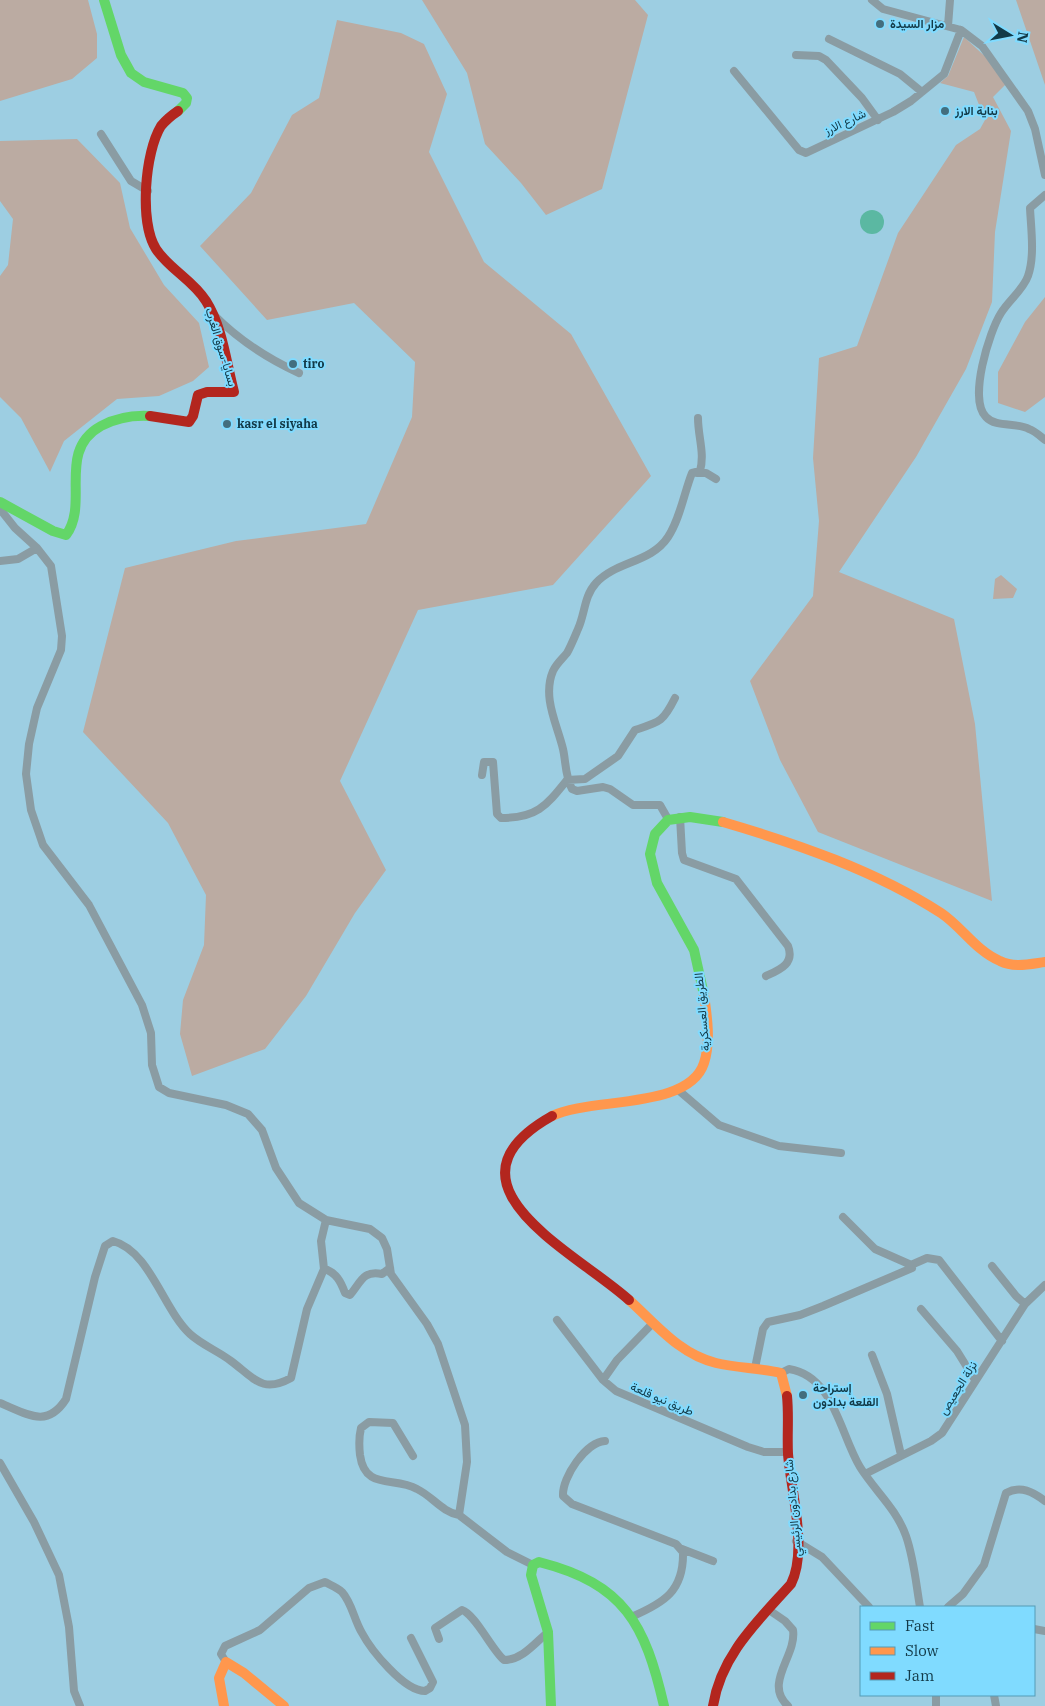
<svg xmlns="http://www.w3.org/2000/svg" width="1045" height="1706" font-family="'IBM Plex Serif',Vazirmatn,serif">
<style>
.green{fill:#bbaba2}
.water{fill:#5bb8a2}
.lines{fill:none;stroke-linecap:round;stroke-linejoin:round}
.street{stroke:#8a9ca3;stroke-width:8}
.fast{stroke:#63d668;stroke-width:10}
.slow{stroke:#ff974d;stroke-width:10}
.jam{stroke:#b3261e;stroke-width:10}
.poi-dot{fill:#436e7e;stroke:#80dbff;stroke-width:2}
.labels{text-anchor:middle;stroke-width:4;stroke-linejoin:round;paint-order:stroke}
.poi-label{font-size:12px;font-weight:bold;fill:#123a48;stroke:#80dbff;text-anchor:start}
.street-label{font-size:12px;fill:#123a48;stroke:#80dbff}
</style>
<rect width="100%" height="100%" fill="#9dcee2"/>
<path class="green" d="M0,0H88L97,34V58L72,79L0,101Z
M422,0H635L648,15L602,189L546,215L521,183L485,144L467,73Z
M1016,0H1045V85Z
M337,20L401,33L424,44L447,94L429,152L484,262L571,334L651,476L553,585L418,610L340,781L386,870L355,913L306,996L265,1049L192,1076L180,1034L183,1000L204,945L206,895L168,823L83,732L125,568L236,541L366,524L412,417L415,362L354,303L267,320L200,246L251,193L292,115L319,98Z
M964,37L990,61L1006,84L993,97L1011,131L995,232L992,302L966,369L916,457L839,572L954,619L975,724L992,901L818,832L780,760L750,681L813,596L819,521L813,458L819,358L857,346L898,233L956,145L980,129L985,120L974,92L940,83L948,76Z
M77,139L120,183L130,228L164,285L199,323L209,367L193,381L159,396L117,399L64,441L50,472L21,418L0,397V276L8,265L13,219L0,201V141Z
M1045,297V397L1025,412L998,403V372L1025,322Z
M1001,575L1017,589L1013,598L993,599L995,579Z"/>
<path class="water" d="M860 222a12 12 0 1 1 24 0a12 12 0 1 1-24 0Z"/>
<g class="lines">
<path class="street" d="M872,0L883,9L961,30L982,46L1028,111L1035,129L1045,175
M948,26L950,0
M829,39L900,74L922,92
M796,55L819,56L826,60L862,98L878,120
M734,71L799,150L806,153L893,112L911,101L944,74L961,30
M101,134L131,181L148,191
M1045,195L1030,208C1031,229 1035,256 1028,276C1023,290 1009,300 1001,313C989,332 968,400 986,417C996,428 1017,422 1029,429C1035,431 1040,436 1045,440
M214,315C239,340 266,358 299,373
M697,473H706L716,479
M0,509L15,528L37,548L51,566L62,636L61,650L37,708L29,744L26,774L31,810L43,845L89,905L142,1005L151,1033L152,1065L159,1087L169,1093L226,1105L248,1114L262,1130L276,1168L299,1203L326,1220L370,1229L382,1238L387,1249L391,1274L427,1324L438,1344L465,1425L467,1462L459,1515L507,1552L533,1565
M0,561L18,559L37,548
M482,775L484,762H493L497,814L501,818C537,818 546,806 567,780L585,779L618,756L635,730C660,722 663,722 675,698
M680,817L682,853L684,860L736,879L788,946C795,964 779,970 766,976
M668,819L660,805H633L610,789L603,787L577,791L572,789C565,776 566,762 563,749C557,724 542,697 553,671C556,664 562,659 567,653C571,646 575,636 578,629C585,614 584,596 596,583C616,561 651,563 668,537C680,519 684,493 692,473L700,471C705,453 698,437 698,418
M677,1089L719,1125L779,1146L841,1153
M911,1265L927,1258L939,1260L1002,1341
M992,1266L1016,1296L1025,1304
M324,1269C336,1272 341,1282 345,1293L350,1295C361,1282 363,1270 382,1274L390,1268
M921,1309L957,1351L975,1380
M557,1320L603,1380L616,1391L748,1447L764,1452H788
M872,1355L887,1394L901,1455
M755,1368L763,1329L768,1322L800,1315L823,1306L912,1268L909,1264L875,1249L843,1217
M781,1373L789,1369C834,1376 840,1434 860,1467C875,1491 896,1508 906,1536C914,1559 916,1584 920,1607
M603,1380L617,1360L653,1323
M0,1403C27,1414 47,1429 66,1399L95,1277L105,1246L113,1241C150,1251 163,1309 190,1334C202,1345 218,1351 231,1361C254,1378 262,1394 291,1378L307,1309L324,1269L321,1241L326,1220
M605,1441C586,1442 562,1477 563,1496L572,1504L676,1544L683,1552C684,1591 664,1603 631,1617
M413,1456L393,1423L369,1422L361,1428C359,1436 359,1446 360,1455C365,1491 394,1476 417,1489C432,1496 442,1512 459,1515
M0,1463L34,1522L59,1575L69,1627L74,1691L80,1706
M865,1474L931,1441L942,1433L1025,1304L1045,1285
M796,1541L822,1557L869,1607
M682,1549L713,1561
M948,1607L963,1594L984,1565L1006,1493C1021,1485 1033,1492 1045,1501
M769,1610L785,1621L793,1630C797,1656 763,1683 788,1706
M1034,1629L1045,1631
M439,1639L435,1628L462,1610C475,1614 492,1650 504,1660C522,1660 535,1643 548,1632
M226,1662L221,1654L225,1646L260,1630L309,1588L325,1582C330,1585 337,1587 342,1592C352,1603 354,1620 362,1633C371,1650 404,1691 425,1691L430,1688L433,1682L411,1638
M936,1695V1706
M994,1695L996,1706"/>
<path class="fast" d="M104,0L121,55L131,73L144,82L183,93L187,98L186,103L178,111
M0,502L53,531L66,535C90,503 56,451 101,426C116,418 133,415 150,416
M704,995L694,950L657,883L650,854L655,834L668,820L690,817L723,822
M551,1706L548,1632L531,1575L533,1565L539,1562C625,1584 645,1624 664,1706"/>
<path class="slow" d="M723,822C798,844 876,871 941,913C962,927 976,951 1000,961C1014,968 1030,964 1045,962
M552,1116C590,1097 689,1110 704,1063C711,1042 707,1016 704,995
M629,1300C656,1324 679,1354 716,1363C737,1368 760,1368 781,1373L787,1396
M224,1706L219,1678L226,1662L244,1673L284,1706"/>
<path class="jam" d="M150,416L189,422L193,416L198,395L207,392H234C226,362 223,328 206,301C193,280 169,269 156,249C139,222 145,152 161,126C166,120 172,115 178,111
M552,1116C431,1184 576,1252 629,1300
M713,1706C721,1655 758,1621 791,1584C808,1550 791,1492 788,1454C787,1435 789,1416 787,1396"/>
</g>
<g class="poi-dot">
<circle cx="880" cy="24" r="5"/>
<circle cx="945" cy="111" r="5"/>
<circle cx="293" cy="364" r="5"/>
<circle cx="227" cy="424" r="5"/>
<circle cx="803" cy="1395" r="5"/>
</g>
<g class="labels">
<g class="poi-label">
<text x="890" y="28">مزار السيدة</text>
<text x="955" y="115">بناية الارز</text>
<text x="303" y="368">tiro</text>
<text x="237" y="428">kasr el siyaha</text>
<text x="813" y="1392">إستراحة<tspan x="813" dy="14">القلعة بدادون</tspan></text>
</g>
<g class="street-label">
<text transform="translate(845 122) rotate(-25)" y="4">شارع الارز</text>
<text transform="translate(221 347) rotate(73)" y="4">بسايا-سوق الغرب</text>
<text transform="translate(702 1012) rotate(-95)" y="4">الطريق العسكرية</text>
<text transform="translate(958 1388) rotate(-58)" y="4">نزلة الجعيص</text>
<text transform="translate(662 1399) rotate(23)" y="4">طريق نيو قلعة</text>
<text transform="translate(793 1508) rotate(-95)" y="4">شارع بدادون الرئيسي</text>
</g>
</g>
<rect x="860" y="1606" width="175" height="90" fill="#80dbff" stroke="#549bb6"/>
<rect x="870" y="1622" width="25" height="8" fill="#63d668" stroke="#549bb6"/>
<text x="905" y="1631" font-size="15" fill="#123a48">Fast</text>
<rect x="870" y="1647" width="25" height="8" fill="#ff974d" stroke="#549bb6"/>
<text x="905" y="1656" font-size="15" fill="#123a48">Slow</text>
<rect x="870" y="1672" width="25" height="8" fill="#b3261e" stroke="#549bb6"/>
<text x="905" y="1681" font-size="15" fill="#123a48">Jam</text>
<g transform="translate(1010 35) rotate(100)" stroke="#80dbff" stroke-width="4" paint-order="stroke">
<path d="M0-4L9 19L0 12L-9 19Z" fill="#123a48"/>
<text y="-8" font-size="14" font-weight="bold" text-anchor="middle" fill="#123a48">N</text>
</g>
</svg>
